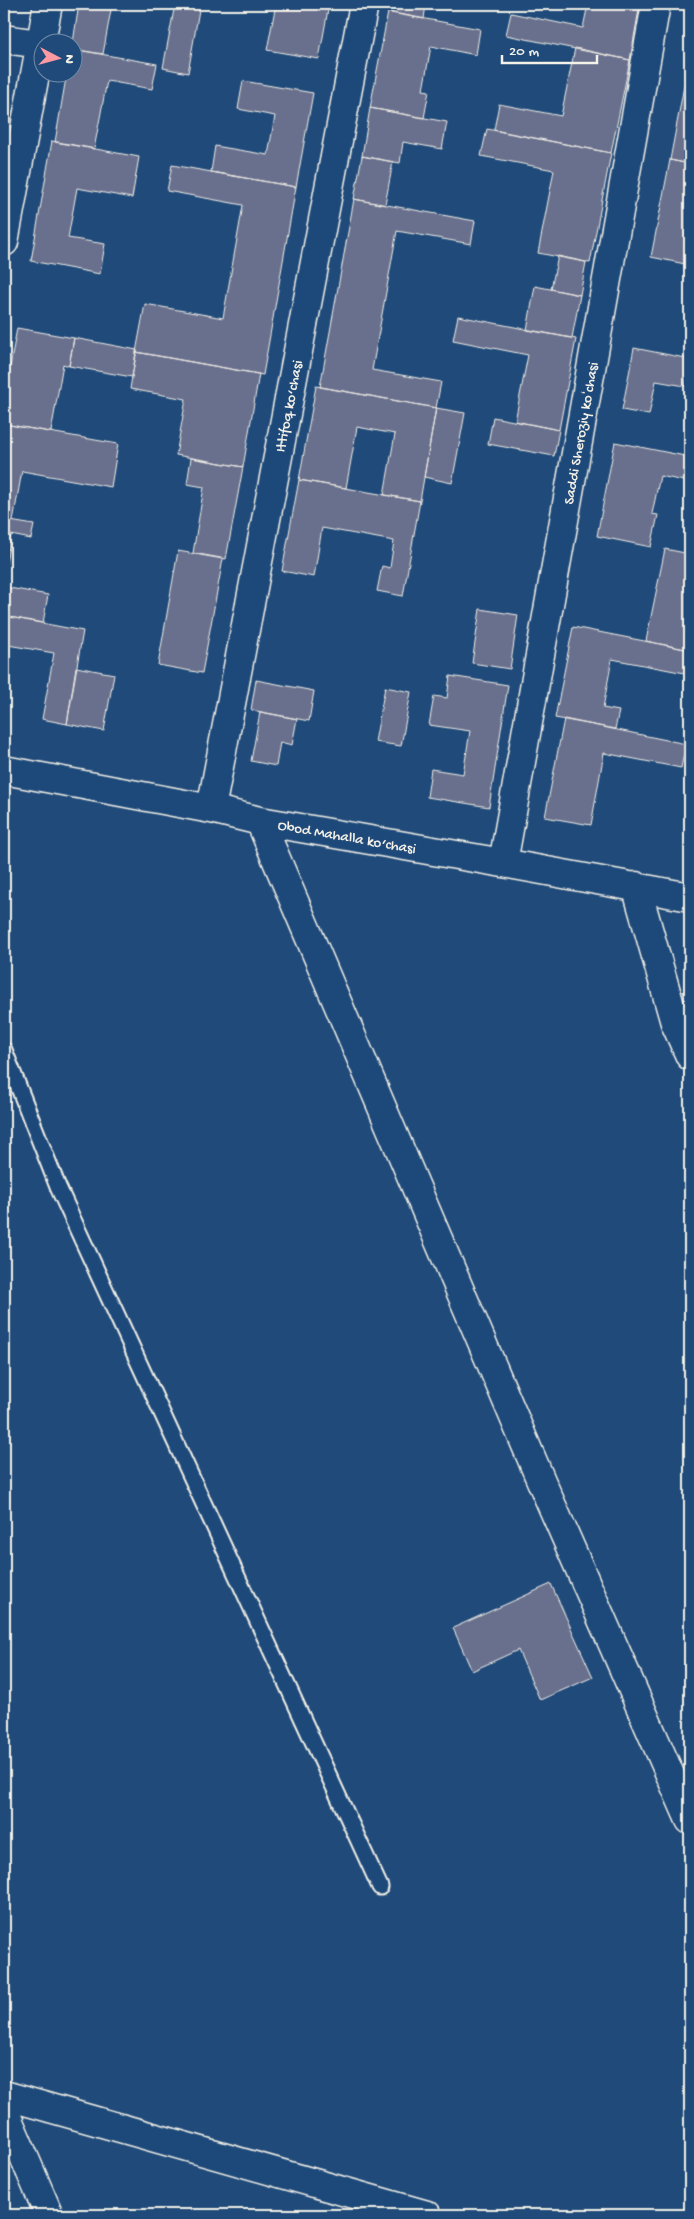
<svg xmlns="http://www.w3.org/2000/svg" width="694" height="2219" font-family="'Gochi Hand',sans-serif">
<style>
.building{fill:#69708e;stroke:#f4f1e8}
.lines{fill:none;stroke-linecap:round;stroke-linejoin:round}
.service-casing{stroke:#f4f1e8;stroke-width:19}
.minor-casing{stroke:#f4f1e8;stroke-width:31}
.service{stroke:#1f4a7a;stroke-width:15}
.minor{stroke:#1f4a7a;stroke-width:28}
.labels{text-anchor:middle;stroke-width:4.5;stroke-linejoin:round;paint-order:stroke}
.street-label{font-size:15px;fill:#f4f1e8;stroke:#1f4a7a}
</style>
<rect width="100%" height="100%" fill="#1f4a7a"/>
<filter id="ink" filterUnits="userSpaceOnUse"><feTurbulence type="fractalNoise" baseFrequency=".02" numOctaves="2"/><feDisplacementMap in="SourceGraphic" scale="10" xChannelSelector="R" yChannelSelector="G"/><feConvolveMatrix kernelMatrix="1 2 1 2 8 2 1 2 1" color-interpolation-filters="sRGB"/></filter>
<g filter="url(#ink)">
<path class="building" d="M4,4H10L7,22H4Z
M79,4H112L103,54L72,49Z
M175,4H200L188,73L163,68Z
M276,4H329L319,59L267,50Z
M393,4H426L424,19L391,13Z
M588,4H640L630,60L506,35L511,13L583,28Z
M388,12L480,29L476,55L431,46L423,90L429,91L424,118L370,108Z
M575,48L630,60L611,153L494,130L499,104L561,116Z
M72,49L157,64L152,89L107,81L94,149L55,142L67,72H72Z
M687,70L690,71V164L670,160Z
M243,81L313,93L296,187L211,172L215,146L268,155L275,116L238,109Z
M370,108L447,122L442,149L403,142L400,163L362,156Z
M487,129L611,153L590,263L538,253L554,170L481,156Z
M52,141L139,157L132,198L77,188L68,238L105,244L100,274L31,261Z
M362,156L393,162L385,205L354,199Z
M670,160L690,164V223L688,233L690,234V265L651,257Z
M172,165L296,187L263,375L136,352L145,304L223,318L243,205L167,191Z
M354,199L475,221L471,244L397,231L372,370L441,382L436,408L320,387Z
M558,256L586,262L580,295L551,289Z
M535,286L580,295L572,338L527,330Z
M458,316L576,339L559,430L515,421L528,355L453,340Z
M17,328L74,338L69,366L63,364L51,432L4,424V400Z
M74,338L137,350L132,377L69,366Z
M634,348L690,359L685,386L656,381L649,415L622,410Z
M136,352L259,374L243,467L176,455L186,399L130,389Z
M316,386L436,408L420,501L384,495L395,434L357,427L346,488L299,480Z
M436,408L465,413L452,483L424,477Z
M493,417L559,430L554,456L488,444Z
M4,424L118,444L111,487L22,471L13,521L4,520Z
M615,442L690,457L689,482L660,476L652,514L658,515L651,547L597,536Z
M191,458L243,467L226,559L193,553L204,487L187,484Z
M299,480L420,501L403,596L377,591L382,566L390,568L394,541L322,528L314,577L282,571Z
M4,520L34,525L31,539L11,535L4,575Z
M665,549L690,554V650L646,641Z
M178,551L223,559L202,673L158,665Z
M4,587L48,595L43,623L4,616Z
M480,609L518,615L510,669L472,663Z
M4,616L83,631L67,724L42,719L54,653L8,645L4,670Z
M573,627L690,650V674L612,659L603,708L619,711L615,729L555,718Z
M76,667L114,674L104,731L67,724Z
M450,676L508,685L489,807L427,797L431,769L463,774L470,731L429,725L434,696L447,698Z
M256,680L314,691L309,721L251,710Z
M385,687L411,692L401,746L375,742Z
M260,712L297,719L292,745L280,742L276,766L251,761Z
M564,719L686,744L681,768L604,753L591,825L545,817Z
M551,1584L593,1677L540,1700L518,1650L472,1671L453,1628Z"/>
<g class="lines">
<defs>
<path id="service" d="M4,1050L58,1187L380,1887"/>
<path id="minor" d="M4,39L40,44
M4,242L48,4
M4,770L211,809L260,821L503,863L690,897
M211,809L364,4
M260,821L542,1483L690,1820
M503,863L656,4
M636,886L675,1023L690,1056
M4,2095L427,2215
M4,2110L49,2215"/>
</defs>
<use href="#service" class="service-casing"/>
<use href="#minor" class="minor-casing"/>
<use href="#service" class="service"/>
<use href="#minor" class="minor"/>
</g>
</g>
<g class="labels">
<g class="street-label">
<text transform="translate(288 406) rotate(-79)" y="5">Ittifoq ko‘chasi</text>
<text transform="translate(580 433) rotate(-80)" y="5">Saddi Sheroziy koʻchasi</text>
<text transform="translate(347 836) rotate(10)" y="5">Obod Mahalla ko‘chasi</text>
</g>
</g>
<rect width="694" height="2219" fill="none" stroke="#1f4a7a" stroke-width="20"/>
<rect x="10" y="10" width="674" height="2199" fill="none" stroke="#f4f1e8" stroke-width="2" filter="url(#ink)"/>
<g transform="translate(58 58) rotate(96)"><circle r="24" fill="#1f4a7a" stroke="#748da6"/>
<path d="M0-4L9 19L0 12L-9 19Z" fill="#ff9aa2"/>
<text y="-8" font-size="14" font-weight="bold" text-anchor="middle" fill="#f4f1e8">N</text>
</g>
<path d="M502 55v8h95v-8" fill="none" stroke="#f4f1e8" stroke-width="2.5"/>
<text x="509" y="55" font-size="15" fill="#f4f1e8" stroke="#1f4a7a" stroke-width="4" paint-order="stroke">20 m</text>
</svg>
